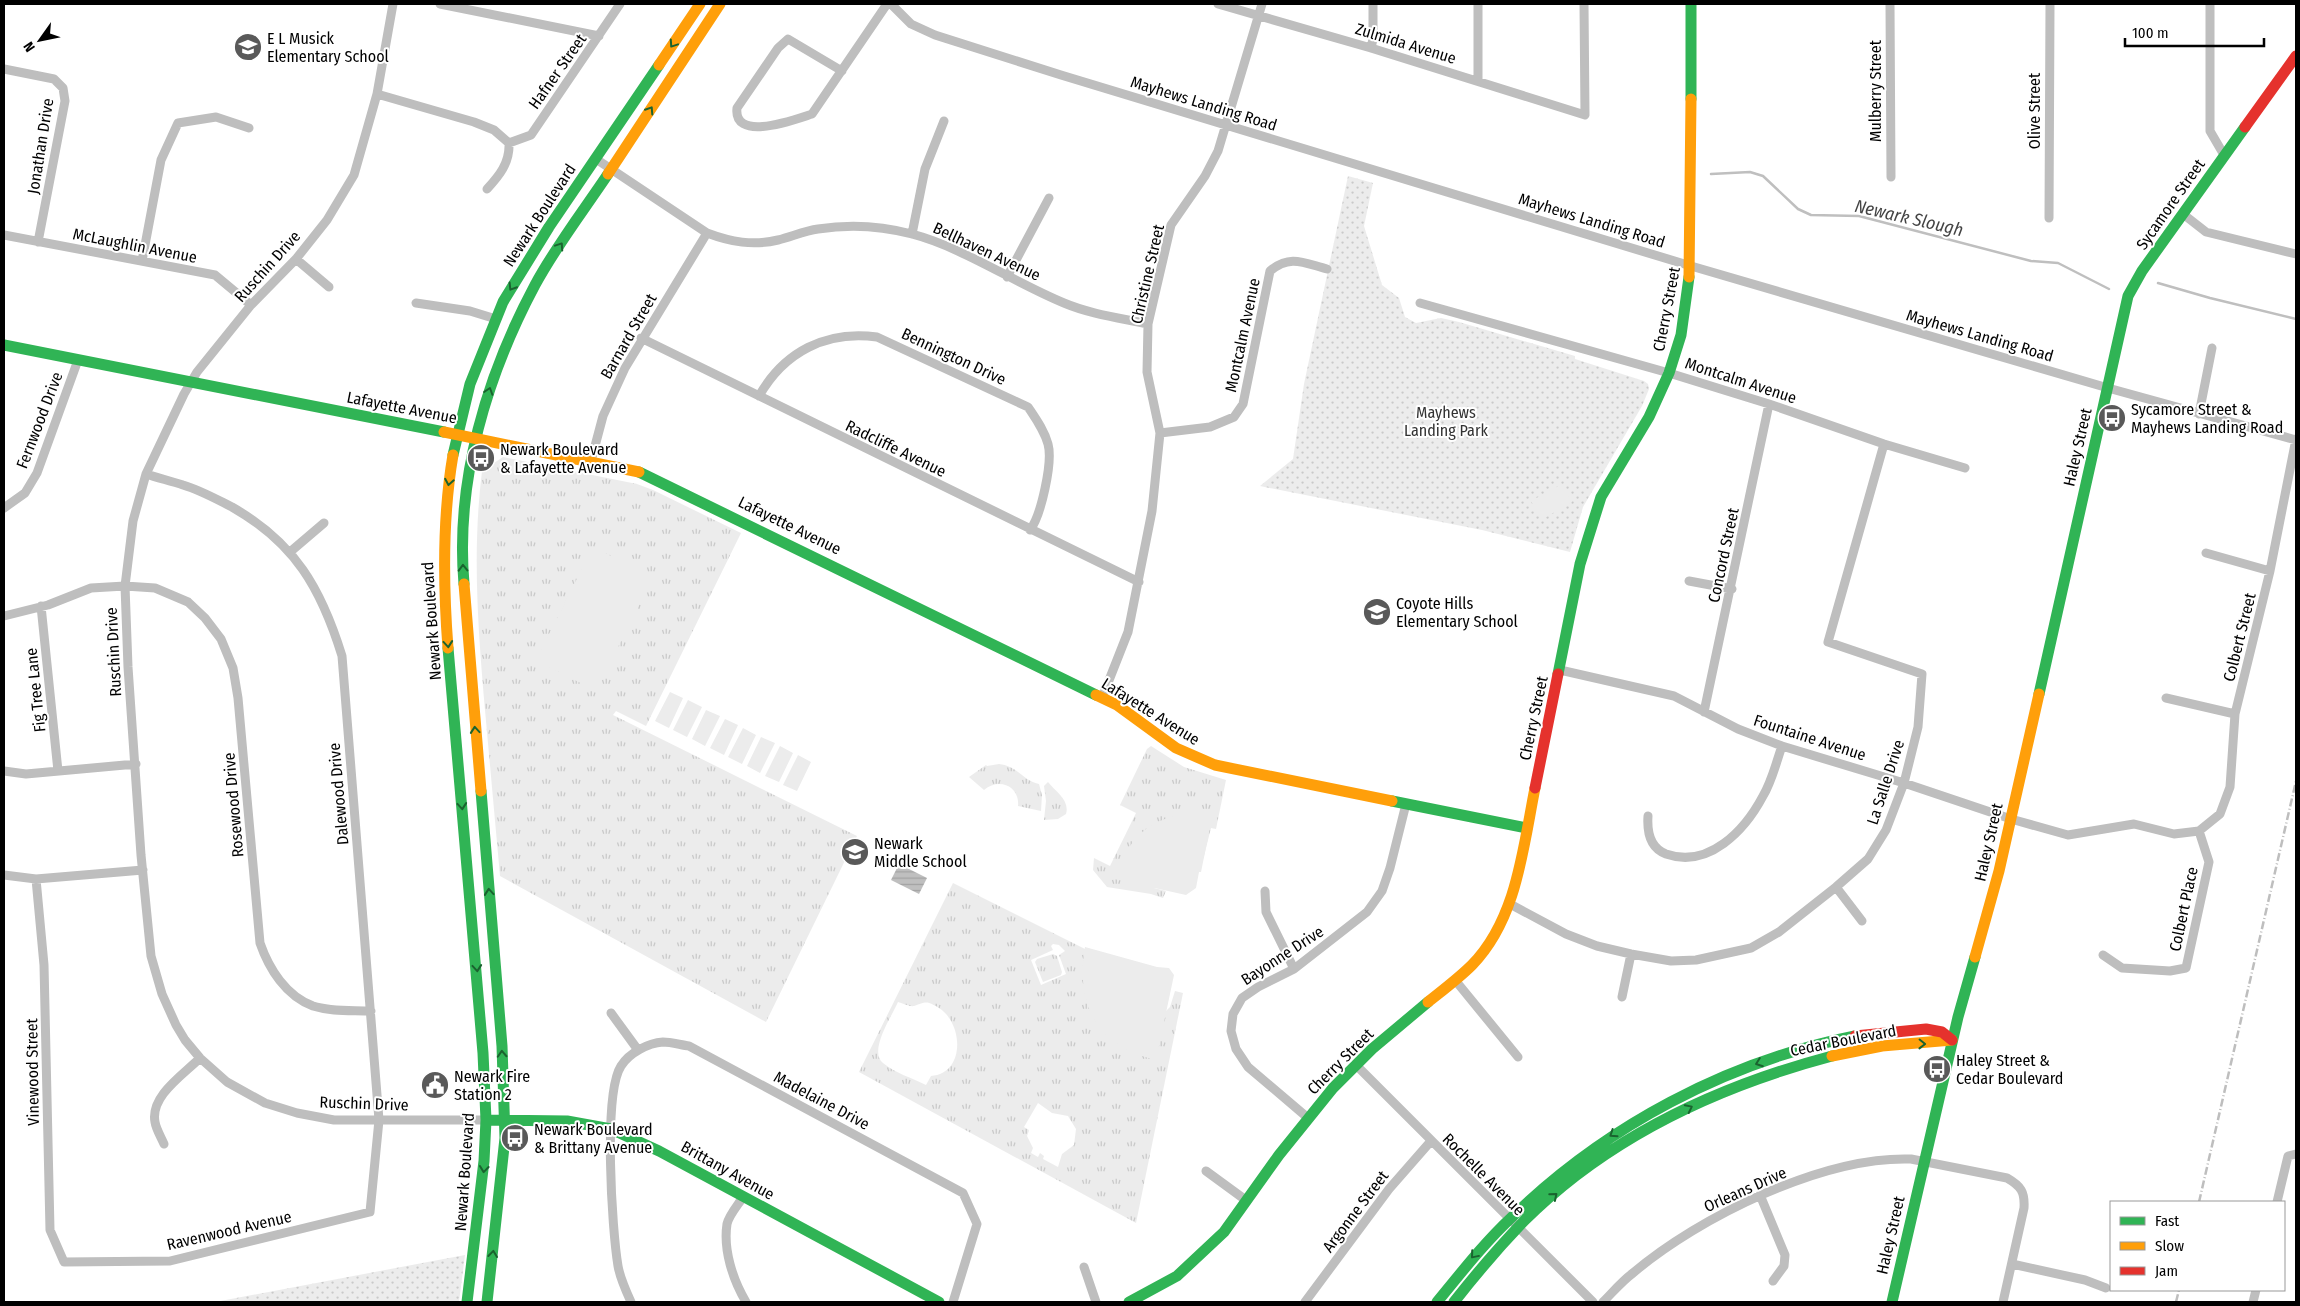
<svg xmlns="http://www.w3.org/2000/svg" width="2300" height="1306" font-family="'Fira Sans Condensed',sans-serif">
<style>
.grass{fill:url(#grass-tufts);fill-rule:evenodd}
.park{fill:url(#park-dots)}
.pitch{fill:#ececec}
.water{fill:url(#water-rules)}
.lines{fill:none;stroke-linecap:round;stroke-linejoin:round}
.stream{stroke:#bfbfbf;stroke-width:2.5}
.street{stroke:#bebebe;stroke-width:9}
.fast{stroke:#30b455;stroke-width:11}
.slow{stroke:#ff9f0a;stroke-width:11}
.jam{stroke:#e5322d;stroke-width:11}
.rail{stroke:#bebebe;stroke-width:2.5;stroke-dasharray:8 2.5 1 2.5;stroke-linecap:butt}
.oneway{stroke:#1a632f}
.labels{text-anchor:middle;stroke-width:4;stroke-linejoin:round;paint-order:stroke}
.poi-label{font-size:16px;fill:#000;stroke:#fff;text-anchor:start}
.street-label{font-size:16px;fill:#000;stroke:#fff}
.park-label{font-size:16px;fill:#333;stroke:#fff}
.water-label{font-size:18px;font-style:italic;fill:#444;stroke:#fff}
</style>
<defs>
<pattern id="grass-tufts" width="24" height="20" patternUnits="userSpaceOnUse" patternTransform="scale(1.25)"><rect width="24" height="20" fill="#ececec"/><path d="M3 7l-1-3M5 7V3M7 7l1-3M15 17l-1-3M17 17v-4M19 17l1-3" fill="none" stroke="#c9c9c9"/></pattern>
<pattern id="park-dots" width="8" height="8" patternUnits="userSpaceOnUse" patternTransform="scale(1.25)"><rect width="8" height="8" fill="#ececec"/><path d="M2 2h.1M6 6h.1" fill="none" stroke="#c9c9c9" stroke-width="1.8" stroke-linecap="round"/></pattern>
<pattern id="water-rules" width="6" height="5" patternUnits="userSpaceOnUse" patternTransform="scale(1.25)"><rect width="6" height="5" fill="#bfbfbf"/><path d="M0 2.5h6" fill="none" stroke="#a2a2a2"/></pattern>
</defs>
<rect width="100%" height="100%" fill="#fff"/>
<path class="grass" d="M503,457L637,484L653,490L741,533L646,726L616,711L613,715L857,836L766,1022L500,876C495,821 490,765 485,710C478,629 472,552 482,471Z
M1151,746L1184,767L1226,780L1216,829L1211,828L1204,856L1154,888L1166,891L1163,898L1151,894L1107,887L1093,870L1094,858L1110,866L1136,813L1120,805L1147,749Z
M999,764C1018,766 1023,781 1039,784L1042,795L1041,811L1018,806C1020,786 999,777 984,790L969,777L986,765L987,766Z
M1048,782C1056,792 1070,800 1066,814L1058,819L1044,820L1046,801L1044,786Z
M953,883L1085,949V947L1166,1011L1170,1007L1175,991L1183,993L1136,1223L859,1072ZM1053,944L1059,945L1065,951L1059,955L1066,974L1041,985L1031,960L1053,950L1051,946ZM898,1002C902,1003 910,1007 914,1006C926,1002 926,1000 939,1008C964,1024 965,1074 931,1076L926,1085C912,1078 895,1073 883,1063C868,1051 892,1016 898,1002ZM1038,1103L1052,1113L1068,1116L1076,1129L1074,1145L1062,1154L1058,1167L1043,1159L1044,1156L1040,1153L1038,1157L1031,1153L1033,1148L1027,1136L1029,1130L1024,1127Z
M1053,954L1057,956L1062,972L1061,975L1043,982L1035,962L1037,959Z"/>
<path class="park" d="M1348,176L1373,183L1364,226L1382,285L1399,298L1405,317L1416,323L1441,318L1459,322L1575,356V359L1644,381L1648,384L1649,389L1642,406L1583,507L1570,552L1482,530L1260,486L1293,459L1304,384Z
M465,1255L459,1302H215Z"/>
<path class="pitch" d="M1562,484L1572,502L1541,520L1531,501Z
M593,547L653,577L596,691L536,660Z
M670,692L683,698L669,728L655,721Z
M688,700L702,707L687,737L673,730Z
M706,710L720,716L705,746L692,739Z
M725,719L738,725L724,755L710,748Z
M743,728L756,735L742,764L728,757Z
M761,737L775,743L760,773L747,766Z
M780,746L793,753L779,782L765,776Z
M798,755L811,762L797,791L783,785Z
M1182,814H1196L1212,818L1201,872H1199L1196,888L1186,895L1114,879C1127,843 1143,822 1182,814Z
M1085,947L1157,967L1169,968L1174,975L1156,1060C1097,1046 1075,1005 1085,947Z"/>
<path class="water" d="M899,864L927,878L919,894L891,880Z"/>
<g class="lines">
<path class="stream" d="M1711,174L1750,172L1763,176L1798,209L1811,215L1859,216L2031,261L2058,263L2109,289
M2158,283L2210,298L2296,319"/>
<path class="street" d="M393,4L377,94L354,175L327,220L296,259L251,305L197,372L184,394L146,474L133,521L125,586L128,667L141,855L151,956L162,994L176,1025L185,1040L200,1058L227,1082L265,1103L297,1113L334,1120H486
M440,4L599,36
M891,4L911,24L935,35L1061,75L1691,266L2108,388L2296,440
M1218,4L1371,48L1585,115L1584,4
M1478,4V81
M1890,4L1891,177
M2210,4V131L2224,155
M1371,48L1373,39V4
M4,69L54,79L63,88L65,101L38,242
M842,71L788,39L778,48L737,108C733,143 796,119 812,114L887,4
M377,94L474,122L494,130L509,143
M509,143L531,135L620,4
M596,159L707,233C731,242 753,246 778,240C791,237 804,231 818,229C849,224 882,226 912,234C962,247 1015,283 1064,303C1090,314 1120,318 1148,324
M487,189C499,176 510,163 509,143
M2183,214L2206,232L2296,254
M2049,218L2050,4
M912,234L925,169L944,121
M4,235L215,275L251,305
M296,259L329,287
M142,261L161,160L178,123L216,117L249,128
M1007,277L1049,198
M416,303L470,311L496,319
M1420,303L1669,373L1769,404L1884,444L1965,468
M641,338L1139,582
M759,396C784,352 826,330 877,337L1028,407C1036,419 1044,430 1048,444C1053,462 1041,516 1030,530
M2199,414L2212,348
M1160,433L1210,427L1234,417L1243,404L1270,271C1290,254 1304,263 1327,269
M591,461L603,416L625,368L707,233
M4,508L25,493L37,473L78,360
M290,552L324,523
M2206,553L2270,571
M1689,581L1732,589
M41,606L58,771
M4,616L48,605L91,588L125,586L155,588L188,602L205,618L221,639L233,668L238,698L260,943C269,969 286,996 313,1006C332,1012 352,1010 371,1011
M1560,670L1674,696L1738,729L1782,746L1904,783L2011,819L2068,835L2134,824L2174,834L2199,831
M1102,698L1128,632L1152,511L1160,433L1147,372L1148,324L1171,225L1205,176L1218,151L1262,4
M2166,698L2235,714
M1704,712L1769,404
M4,771L26,774L136,764
M1648,816C1647,831 1650,848 1666,854C1709,869 1745,830 1763,796C1772,781 1776,763 1782,746
M2199,831L2220,814L2230,787L2235,714L2270,571L2296,439
M4,875L36,879L143,870
M36,879L44,965L50,1230L64,1262L170,1261L370,1212L379,1120L342,656C321,588 295,543 232,507C216,499 200,490 183,485C171,481 158,478 146,474
M1836,887L1862,921
M1265,891L1266,912L1294,969
M1510,904L1566,934L1597,946L1631,954L1671,961L1696,960L1751,948L1779,932L1836,887L1868,859L1886,830L1904,783L1918,727L1922,674L1828,642L1884,444
M2103,955L2122,968L2170,971L2186,968L2209,862L2199,831
M1455,980L1518,1057
M1622,997L1631,954
M611,1013L638,1050
M1356,1065L1593,1302
M1308,1118L1248,1067L1236,1049L1231,1031L1233,1014L1242,998L1258,987L1294,969L1367,912L1382,891L1390,868L1406,804
M164,1144C161,1137 156,1129 155,1122C150,1096 183,1075 200,1058
M1206,1171L1247,1201
M1760,1195L1785,1255L1784,1266L1773,1281
M743,1197C738,1205 729,1215 727,1224C723,1250 733,1280 746,1302
M2277,1202L2288,1156L2296,1154
M2012,1264L2085,1280L2106,1288
M1084,1267L1096,1302
M631,1302C626,1291 620,1278 618,1266C612,1230 603,1094 621,1066C629,1053 648,1043 663,1042C671,1042 681,1045 689,1046L963,1193L977,1224L953,1302
M1305,1302L1389,1189L1431,1141
M1603,1302C1613,1292 1622,1281 1633,1273C1699,1217 1823,1156 1911,1159L2007,1178C2021,1186 2025,1192 2024,1208L2003,1302
M2253,1302L2256,1290"/>
<path class="fast" d="M1691,4V99
M4,345L444,432
M453,455L470,384L503,302L549,227L659,65
M639,472L1096,695
M464,584C455,480 487,375 535,285C556,246 584,210 608,174
M448,648L483,1053L486,1120L484,1161L467,1302
M1558,674L1580,564L1601,497L1649,417L1669,373L1681,335L1689,277
M2039,694L2128,296L2142,271L2245,127
M481,791L502,1046L505,1138L487,1302
M1392,801L1527,828
M486,1120L567,1121L611,1129L659,1151L939,1302
M1129,1302L1177,1276L1224,1232L1279,1155L1333,1088L1372,1049L1428,1002
M1437,1302C1461,1273 1484,1243 1512,1217C1606,1126 1726,1062 1855,1036
M1454,1302C1476,1274 1499,1247 1524,1221C1608,1137 1719,1086 1832,1056
M1892,1302L1958,1017L1975,957"/>
<path class="slow" d="M659,65L700,4
M608,174L720,4
M1689,277L1691,99
M444,432L639,472
M464,584L481,791
M448,648C443,583 442,519 453,455
M1096,695L1117,705L1176,748L1215,765L1392,801
M1975,957L1999,871L2039,694
M1428,1002C1443,990 1459,978 1472,965C1517,919 1523,848 1535,788
M1832,1056L1882,1046L1952,1040"/>
<path class="jam" d="M2245,127L2296,56
M1535,788L1558,674
M1855,1036L1926,1029L1942,1032L1952,1040"/>
<path class="rail" d="M2199,1202L2296,781
M2176,1302L2179,1290"/>
</g>
<defs><path id="oneway-chevron" d="M-2-3.5L2.5 0L-2 3.5" fill="none" stroke-width="1.6" stroke-linecap="round" stroke-linejoin="round" transform="scale(1.25)"/></defs>
<g class="oneway">
<use href="#oneway-chevron" transform="translate(673 44) rotate(124)"/>
<use href="#oneway-chevron" transform="translate(650 110) rotate(-57)"/>
<use href="#oneway-chevron" transform="translate(560 246) rotate(-56)"/>
<use href="#oneway-chevron" transform="translate(512 287) rotate(122)"/>
<use href="#oneway-chevron" transform="translate(489 391) rotate(-72)"/>
<use href="#oneway-chevron" transform="translate(449 482) rotate(100)"/>
<use href="#oneway-chevron" transform="translate(463 568) rotate(-91)"/>
<use href="#oneway-chevron" transform="translate(448 644) rotate(85)"/>
<use href="#oneway-chevron" transform="translate(475 730) rotate(-95)"/>
<use href="#oneway-chevron" transform="translate(462 806) rotate(85)"/>
<use href="#oneway-chevron" transform="translate(489 892) rotate(-95)"/>
<use href="#oneway-chevron" transform="translate(477 968) rotate(85)"/>
<use href="#oneway-chevron" transform="translate(1922 1044) rotate(1)"/>
<use href="#oneway-chevron" transform="translate(502 1054) rotate(-93)"/>
<use href="#oneway-chevron" transform="translate(1759 1063) rotate(160)"/>
<use href="#oneway-chevron" transform="translate(1689 1108) rotate(-26)"/>
<use href="#oneway-chevron" transform="translate(1613 1134) rotate(146)"/>
<use href="#oneway-chevron" transform="translate(484 1169) rotate(96)"/>
<use href="#oneway-chevron" transform="translate(1554 1196) rotate(-40)"/>
<use href="#oneway-chevron" transform="translate(493 1254) rotate(-83)"/>
<use href="#oneway-chevron" transform="translate(1474 1255) rotate(130)"/>
</g>
<defs>
<symbol id="school-disc" viewBox="-11 -11 22 22"><circle r="9.5" fill="#595959" stroke="#fff"/><path d="M0-5L7-2L0 1L-7-2ZM-4 1L0 2.5L4 1V4Q0 6-4 4Z" fill="#fff"/></symbol>
<symbol id="bus-disc" viewBox="-11 -11 22 22"><circle r="9.5" fill="#595959" stroke="#fff"/><path d="M-5-6H5V4H4V6H2V4H-2V6H-4V4H-5ZM-3.5-4V0h7V-4ZM-3.5 1.2v1.5H-2V1.2ZM2 1.2v1.5H3.5V1.2Z" fill="#fff"/></symbol>
<symbol id="civic-disc" viewBox="-11 -11 22 22"><circle r="9.5" fill="#595959" stroke="#fff"/><path d="M-.6-6.5H3V-4.5H.6V-3L4-1V1h2V6H-6V1h2V-1L-.6-3ZM-1.2 2.5V6h2.4V2.5Z" fill="#fff"/></symbol>
</defs>
<g fill-rule="evenodd">
<use href="#school-disc" x="232" y="31" width="32" height="32"/>
<use href="#bus-disc" x="2096" y="402" width="32" height="32"/>
<use href="#bus-disc" x="465" y="442" width="32" height="32"/>
<use href="#school-disc" x="1361" y="596" width="32" height="32"/>
<use href="#school-disc" x="839" y="836" width="32" height="32"/>
<use href="#bus-disc" x="1921" y="1053" width="32" height="32"/>
<use href="#civic-disc" x="419" y="1069" width="32" height="32"/>
<use href="#bus-disc" x="499" y="1122" width="32" height="32"/>
</g>
<g class="labels">
<g class="poi-label">
<text x="267" y="44">E L Musick<tspan x="267" dy="18">Elementary School</tspan></text>
<text x="2131" y="415">Sycamore Street &amp;<tspan x="2131" dy="18">Mayhews Landing Road</tspan></text>
<text x="500" y="455">Newark Boulevard<tspan x="500" dy="18">&amp; Lafayette Avenue</tspan></text>
<text x="1396" y="609">Coyote Hills<tspan x="1396" dy="18">Elementary School</tspan></text>
<text x="874" y="849">Newark<tspan x="874" dy="18">Middle School</tspan></text>
<text x="1956" y="1066">Haley Street &amp;<tspan x="1956" dy="18">Cedar Boulevard</tspan></text>
<text x="454" y="1082">Newark Fire<tspan x="454" dy="18">Station 2</tspan></text>
<text x="534" y="1135">Newark Boulevard<tspan x="534" dy="18">&amp; Brittany Avenue</tspan></text>
</g>
<g class="street-label">
<text transform="translate(1406 43) rotate(17)" y="6">Zulmida Avenue</text>
<text transform="translate(557 71) rotate(-55)" y="6">Hafner Street</text>
<text transform="translate(1875 91) rotate(-90)" y="6">Mulberry Street</text>
<text transform="translate(1204 103) rotate(17)" y="6">Mayhews Landing Road</text>
<text transform="translate(2034 111) rotate(-90)" y="6">Olive Street</text>
<text transform="translate(40 146) rotate(-81)" y="6">Jonathan Drive</text>
<text transform="translate(2170 204) rotate(-55)" y="6">Sycamore Street</text>
<text transform="translate(539 215) rotate(-57)" y="6">Newark Boulevard</text>
<text transform="translate(1592 220) rotate(17)" y="6">Mayhews Landing Road</text>
<text transform="translate(135 245) rotate(11)" y="6">McLaughlin Avenue</text>
<text transform="translate(987 251) rotate(25)" y="6">Bellhaven Avenue</text>
<text transform="translate(267 266) rotate(-48)" y="6">Ruschin Drive</text>
<text transform="translate(1147 274) rotate(-77)" y="6">Christine Street</text>
<text transform="translate(1666 309) rotate(-79)" y="6">Cherry Street</text>
<text transform="translate(1242 335) rotate(-78)" y="6">Montcalm Avenue</text>
<text transform="translate(1980 335) rotate(16)" y="6">Mayhews Landing Road</text>
<text transform="translate(628 336) rotate(-60)" y="6">Barnard Street</text>
<text transform="translate(954 356) rotate(25)" y="6">Bennington Drive</text>
<text transform="translate(1741 380) rotate(18)" y="6">Montcalm Avenue</text>
<text transform="translate(402 407) rotate(11)" y="6">Lafayette Avenue</text>
<text transform="translate(39 420) rotate(-69)" y="6">Fernwood Drive</text>
<text transform="translate(2077 447) rotate(-77)" y="6">Haley Street</text>
<text transform="translate(896 448) rotate(26)" y="6">Radcliffe Avenue</text>
<text transform="translate(790 525) rotate(26)" y="6">Lafayette Avenue</text>
<text transform="translate(1723 555) rotate(-78)" y="6">Concord Street</text>
<text transform="translate(431 621) rotate(-94)" y="6">Newark Boulevard</text>
<text transform="translate(2239 637) rotate(-76)" y="6">Colbert Street</text>
<text transform="translate(113 652) rotate(-93)" y="6">Ruschin Drive</text>
<text transform="translate(35 690) rotate(-96)" y="6">Fig Tree Lane</text>
<text transform="translate(1151 711) rotate(32)" y="6">Lafayette Avenue</text>
<text transform="translate(1533 718) rotate(-78)" y="6">Cherry Street</text>
<text transform="translate(1810 737) rotate(18)" y="6">Fountaine Avenue</text>
<text transform="translate(1885 782) rotate(-72)" y="6">La Salle Drive</text>
<text transform="translate(338 794) rotate(-95)" y="6">Dalewood Drive</text>
<text transform="translate(233 805) rotate(-95)" y="6">Rosewood Drive</text>
<text transform="translate(1988 842) rotate(-77)" y="6">Haley Street</text>
<text transform="translate(2183 909) rotate(-78)" y="6">Colbert Place</text>
<text transform="translate(1282 955) rotate(-33)" y="6">Bayonne Drive</text>
<text transform="translate(1843 1040) rotate(-11)" y="6">Cedar Boulevard</text>
<text transform="translate(1340 1061) rotate(-45)" y="6">Cherry Street</text>
<text transform="translate(32 1072) rotate(-91)" y="6">Vinewood Street</text>
<text transform="translate(822 1100) rotate(28)" y="6">Madelaine Drive</text>
<text transform="translate(364 1103) rotate(2)" y="6">Ruschin Drive</text>
<text transform="translate(728 1170) rotate(29)" y="6">Brittany Avenue</text>
<text transform="translate(464 1172) rotate(-86)" y="6">Newark Boulevard</text>
<text transform="translate(1484 1174) rotate(45)" y="6">Rochelle Avenue</text>
<text transform="translate(1745 1189) rotate(-24)" y="6">Orleans Drive</text>
<text transform="translate(1355 1211) rotate(-53)" y="6">Argonne Street</text>
<text transform="translate(229 1230) rotate(-13)" y="6">Ravenwood Avenue</text>
<text transform="translate(1890 1235) rotate(-77)" y="6">Haley Street</text>
</g>
<g class="park-label">
<text x="1446" y="418">Mayhews<tspan x="1446" dy="18">Landing Park</tspan></text>
</g>
<g class="water-label">
<text transform="translate(1909 218) rotate(13)" y="6">Newark Slough</text>
</g>
</g>
<rect width="2300" height="1306" fill="none" stroke="#000000" stroke-width="10"/>
<rect x="2110" y="1201" width="175" height="90" fill="#ffffff" stroke="#999999"/>
<rect x="2120" y="1217" width="25" height="8" fill="#30b455" stroke="#999999"/>
<text x="2155" y="1226" font-size="15" fill="#000000">Fast</text>
<rect x="2120" y="1242" width="25" height="8" fill="#ff9f0a" stroke="#999999"/>
<text x="2155" y="1251" font-size="15" fill="#000000">Slow</text>
<rect x="2120" y="1267" width="25" height="8" fill="#e5322d" stroke="#999999"/>
<text x="2155" y="1276" font-size="15" fill="#000000">Jam</text>
<g transform="translate(40 40) rotate(237)" stroke="#ffffff" stroke-width="4" paint-order="stroke">
<path d="M0-4L9 19L0 12L-9 19Z" fill="#000000"/>
<text y="-8" font-size="14" font-weight="bold" text-anchor="middle" fill="#000000">N</text>
</g>
<path d="M2125 38v8h139v-8" fill="none" stroke="#000000" stroke-width="2.5"/>
<text x="2132" y="38" font-size="15" fill="#000000" stroke="#ffffff" stroke-width="4" paint-order="stroke">100 m</text>
</svg>
